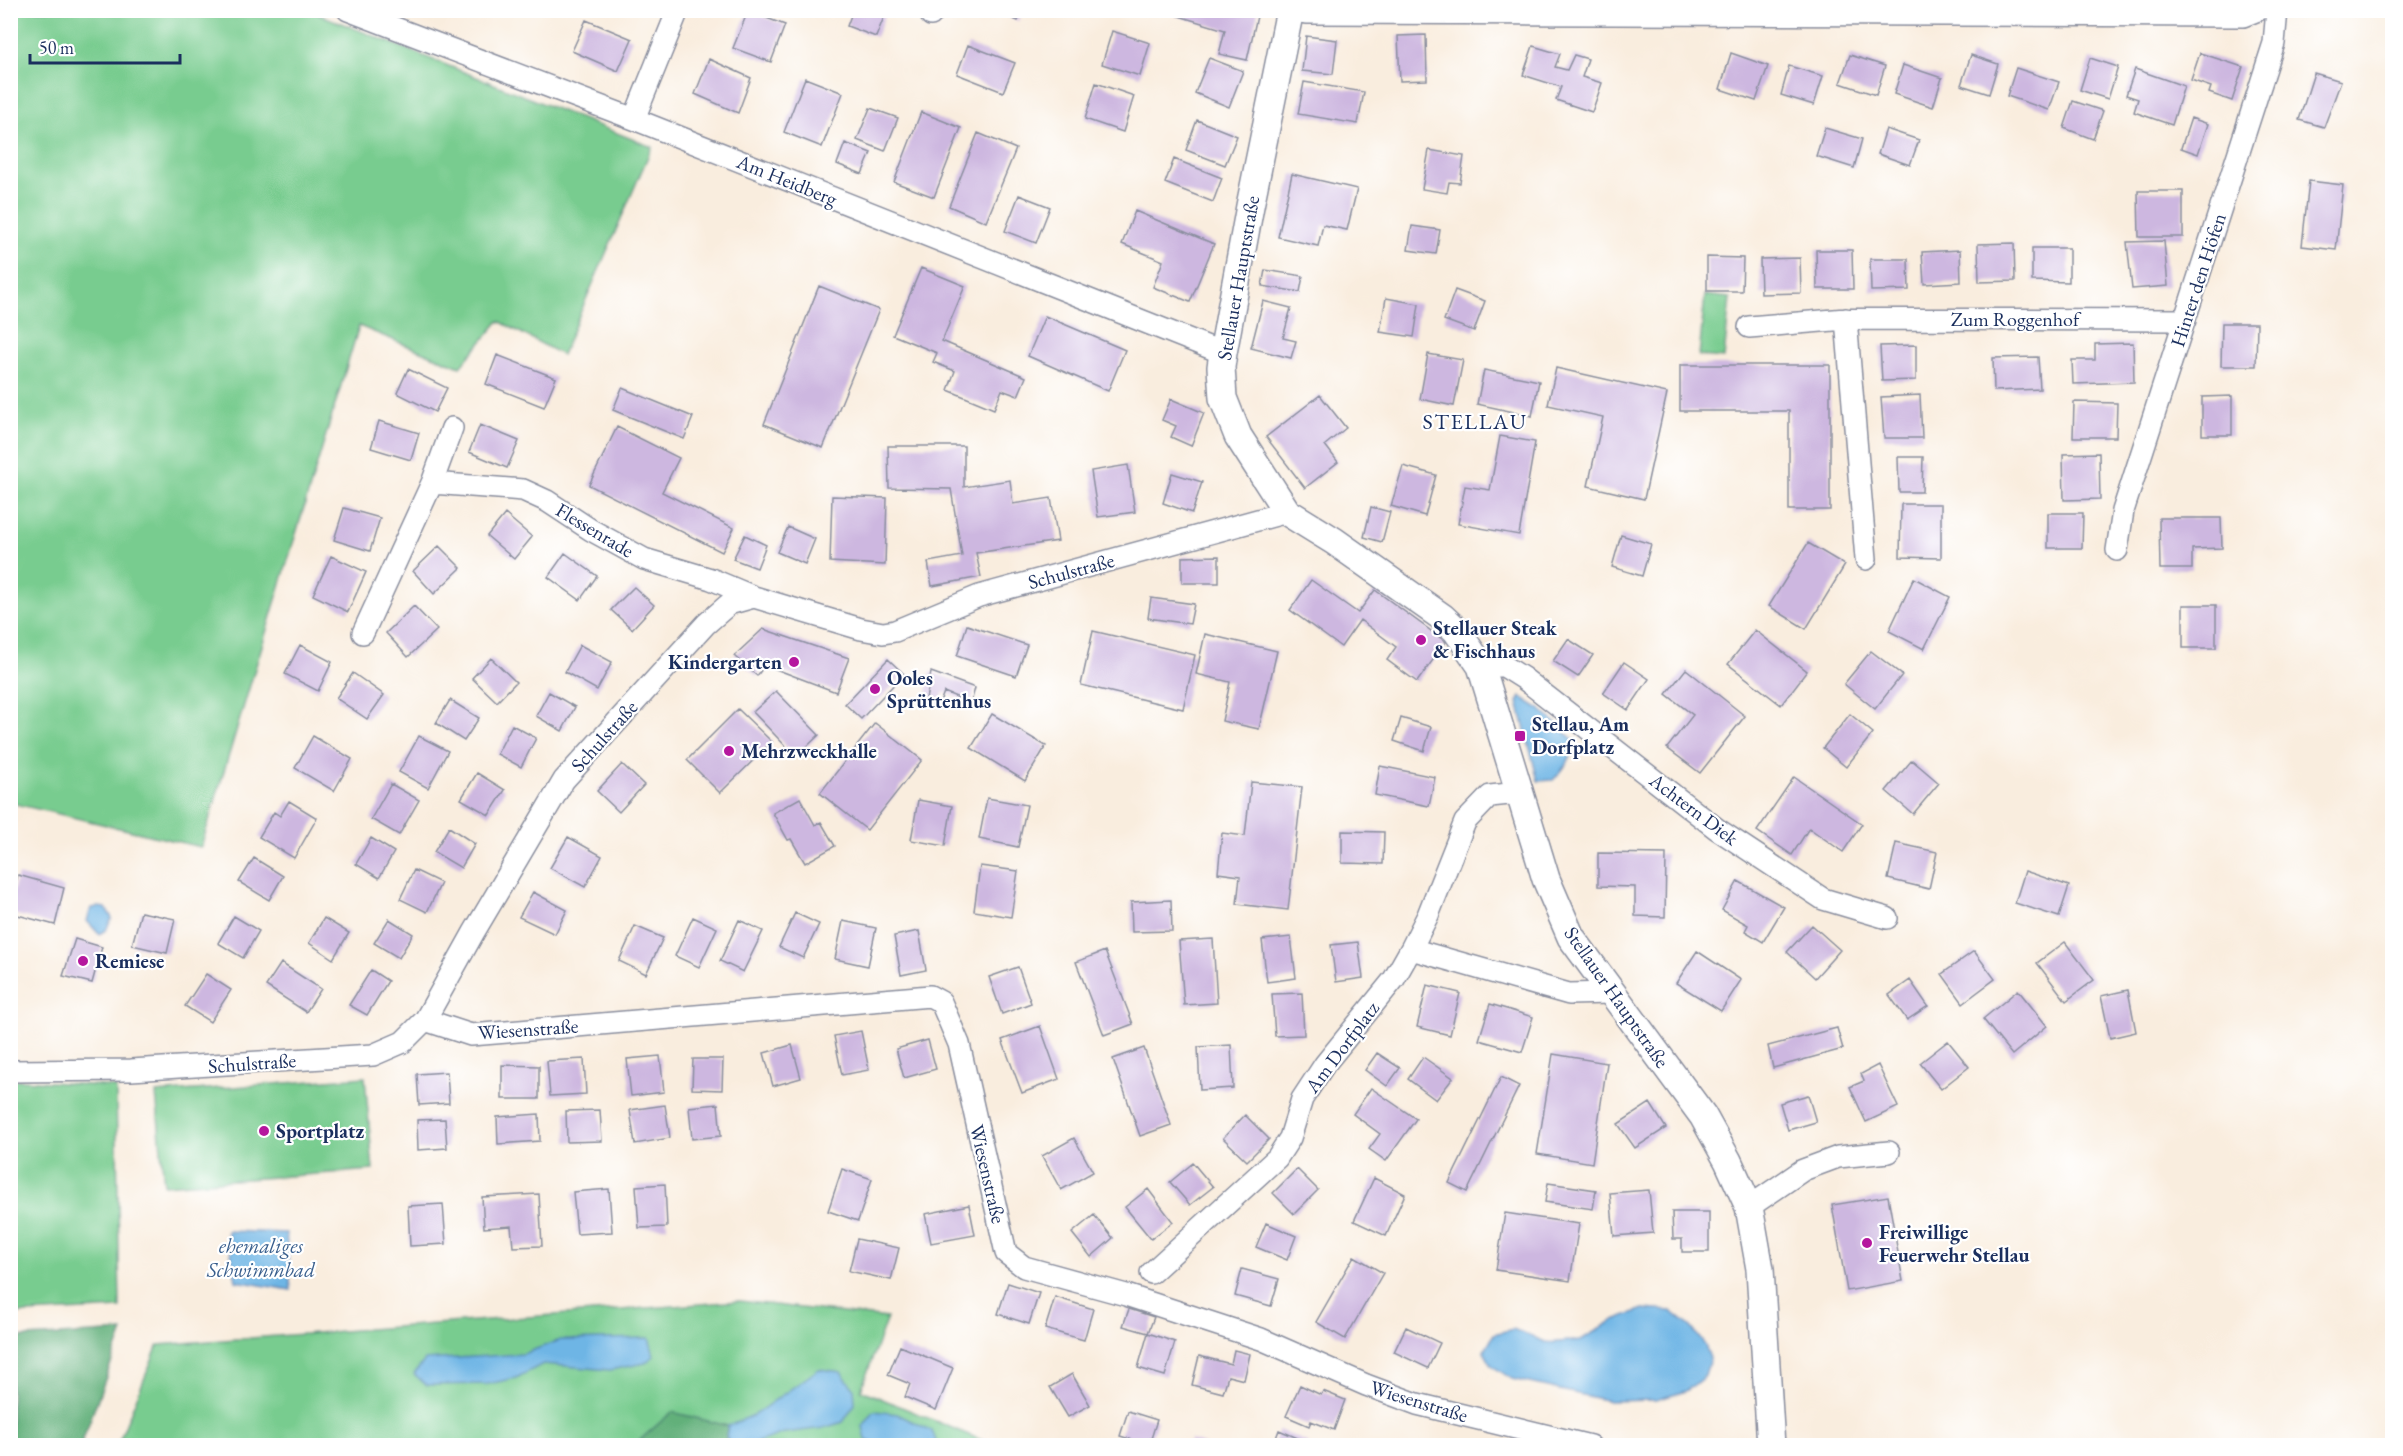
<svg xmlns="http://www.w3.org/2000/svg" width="2403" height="1456" font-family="'EB Garamond',serif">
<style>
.green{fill:#78cc8f;stroke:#4a7e76;stroke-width:1.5}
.forest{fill:#62b07a;stroke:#3e706c;stroke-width:1.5}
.water{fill:#6eb5e5;stroke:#4472a2;stroke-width:1.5}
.building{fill:#cdb7e0}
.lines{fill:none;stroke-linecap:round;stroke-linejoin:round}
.minor-casing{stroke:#8a8e9e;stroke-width:24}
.tertiary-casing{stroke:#8a8e9e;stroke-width:30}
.minor{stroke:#fff;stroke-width:21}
.tertiary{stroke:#fff;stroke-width:27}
.poi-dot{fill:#b5179e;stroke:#fff;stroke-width:2}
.labels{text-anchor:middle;stroke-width:4.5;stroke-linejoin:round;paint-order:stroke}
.street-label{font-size:20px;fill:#1b2f5e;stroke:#fff}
.poi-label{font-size:20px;font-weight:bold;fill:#1b2f5e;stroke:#fff;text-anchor:start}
.water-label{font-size:21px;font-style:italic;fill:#385e8d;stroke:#fff}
.quarter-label{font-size:22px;letter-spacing:1.5px;fill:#1b2f5e;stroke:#fff}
</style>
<rect width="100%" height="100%" fill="#fff"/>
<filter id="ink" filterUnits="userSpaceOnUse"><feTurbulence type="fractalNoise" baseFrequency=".0167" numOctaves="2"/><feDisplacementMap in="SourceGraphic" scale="12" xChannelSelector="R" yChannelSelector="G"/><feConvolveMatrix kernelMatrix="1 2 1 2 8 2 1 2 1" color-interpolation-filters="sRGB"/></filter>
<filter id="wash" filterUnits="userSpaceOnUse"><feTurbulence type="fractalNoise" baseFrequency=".008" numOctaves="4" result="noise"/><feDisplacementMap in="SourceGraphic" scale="24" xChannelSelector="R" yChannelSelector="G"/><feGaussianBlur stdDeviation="1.35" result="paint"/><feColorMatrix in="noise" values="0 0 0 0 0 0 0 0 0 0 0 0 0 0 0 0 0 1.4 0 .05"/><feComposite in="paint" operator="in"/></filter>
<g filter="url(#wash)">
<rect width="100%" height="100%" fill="#f9edde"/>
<path class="green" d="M11,10L311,11L652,147L562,355L499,321L460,367L359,326L201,847L11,803Z
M1705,295L1730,298L1724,358L1699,356Z
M365,1077L373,1170L164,1185L156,1093Z
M11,1079L116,1087L120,1308L11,1314Z
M740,1301L887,1318L861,1390L993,1445L117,1446L158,1345Z"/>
<path class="forest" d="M123,1331L81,1445H11V1338Z
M672,1412L728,1426L726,1436L730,1445L633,1446Z"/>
<path class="water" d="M1521,697L1540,709L1576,742C1572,758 1565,769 1553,780L1538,781L1518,702Z
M98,907L106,908L112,918L106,930L99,934L87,921L91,908Z
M227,1231L286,1233L291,1290L236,1281Z
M1643,1309L1671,1311L1691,1327L1705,1345L1710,1358L1705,1376L1686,1391L1656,1400L1609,1401L1512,1379L1491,1365L1484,1351L1494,1334L1513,1329L1548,1343L1581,1340L1614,1320Z
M649,1338L654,1356L645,1363L610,1370L543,1364L516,1378L488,1384L426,1385L414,1374L425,1360L523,1354L560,1340Z
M819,1369L841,1372L854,1389L855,1404L843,1422L823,1428L784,1433L749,1445H730L726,1436L728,1426L754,1415Z
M874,1411L897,1414L932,1431L936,1441L934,1445H877L866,1440L863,1426Z"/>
<g id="blocks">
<path class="building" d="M853,10L886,12L876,37L847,26Z
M992,10H1023L1018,21Z
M1159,10L1258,12L1247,60L1219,54L1225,30Z
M2392,10V17L2373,11V10Z
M748,11L785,25L771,62L733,48Z
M586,20L632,39L618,71L572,51Z
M1112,31L1150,43L1140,76L1102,64Z
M1426,35L1427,80L1400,81L1398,36Z
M1306,36L1337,40L1333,74L1302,71Z
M968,45L1015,63L1003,92L957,74Z
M1533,46L1560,54L1555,67L1567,70L1574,55L1588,59L1582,77L1602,83L1592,112L1556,100L1561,87L1523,75Z
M1731,53L1768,66L1756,101L1720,89Z
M2200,53L2243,67L2232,101L2209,93L2211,87L2191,80Z
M1850,55L1885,66L1876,95L1840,83Z
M1971,55L1998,64L1989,94L1961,85Z
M1209,58L1243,71L1229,107L1195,93Z
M2090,58L2118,67L2108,99L2080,90Z
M709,59L751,78L738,113L695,94Z
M1903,65L1942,78L1933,107L1894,94Z
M1789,66L1823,76L1814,105L1781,95Z
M2016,68L2059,82L2049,110L2007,96Z
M2135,69L2184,86L2172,125L2134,112L2138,99L2126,95Z
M2314,73L2341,81L2324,127L2299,120Z
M805,78L843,93L822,147L784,132Z
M1304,82L1364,92L1358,124L1298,114Z
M1096,83L1134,96L1123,132L1085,119Z
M2073,101L2103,111L2093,139L2064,128Z
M870,108L898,118L885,151L857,140Z
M921,112L961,128L934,197L894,182Z
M2191,118L2208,124L2198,154L2181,148Z
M1197,120L1237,136L1225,165L1186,150Z
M1825,128L1862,139L1854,168L1816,156Z
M1886,129L1919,140L1910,165L1878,154Z
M978,133L1016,149L986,222L949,206Z
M845,143L871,153L862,174L837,164Z
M1429,150L1464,156L1460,183L1449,182L1447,193L1422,189Z
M1174,159L1222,178L1213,202L1165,183Z
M1292,174L1357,189L1347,230L1323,225L1318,246L1278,237Z
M2309,181L2343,185L2336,250L2302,246Z
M2138,191H2183V237H2139Z
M1019,195L1050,207L1036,243L1005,231Z
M1135,211L1214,244L1190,302L1153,287L1163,261L1122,244Z
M1412,226L1440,230L1436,254L1408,250Z
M2164,241L2168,286L2132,289L2127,242Z
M2014,243L2015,281L1979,282L1978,244Z
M2032,248H2069V282L2032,281Z
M1816,250H1852L1853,289H1817Z
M1960,250L1961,282L1924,284L1922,252Z
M1707,257L1743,258L1742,291H1707Z
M1800,258L1801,293L1761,294L1760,259Z
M1870,259H1908L1909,290L1871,291Z
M921,268L965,286L942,341L1026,377L1018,396L1002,390L994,409L948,390L955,371L933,362L937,353L893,335Z
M1265,270L1303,276L1300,292L1262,286Z
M819,286L879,310L823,448L764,424Z
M1455,290L1485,301L1474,331L1444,320Z
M1386,298L1419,304L1414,337L1380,332Z
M1263,301L1291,308L1283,338L1296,341L1291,358L1251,348Z
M1045,316L1125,350L1108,391L1028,356Z
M2222,323H2257L2256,366H2221Z
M2133,343L2134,382L2073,384L2072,360H2095V344Z
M1916,345V380L1882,381L1880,346Z
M1428,354L1463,360L1454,406L1420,399Z
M497,355L556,378L544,407L486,384Z
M2038,357L2040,389L1994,391L1993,358Z
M1680,365H1830V510H1789V411H1680Z
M1556,368L1667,393L1644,499L1588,486L1603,417L1548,405Z
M408,369L447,388L435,412L397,393Z
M1484,370L1539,381L1532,416L1477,404Z
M622,388L693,417L684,439L613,410Z
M1320,395L1346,428L1325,445L1338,462L1305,488L1266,437Z
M1920,395L1922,438H1884L1881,397Z
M2232,396V435H2202V397Z
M1171,399L1204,413L1191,446L1171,437L1176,426L1162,420Z
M2074,402L2117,403L2116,437H2073Z
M379,421L419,433L411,460L371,448Z
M480,425L519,441L507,468L469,452Z
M617,427L679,458L662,492L734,528L722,552L589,485Z
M1500,436L1535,442L1519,535L1458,524L1465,486L1490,490Z
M888,446H964V487L1010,480L1013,504L1051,498L1058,541L976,553L981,577L932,586L928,562L962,556L951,489L889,488Z
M2099,453L2100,499L2064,500L2063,454Z
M1898,457H1923L1922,492H1899Z
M1128,465L1135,512L1098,517L1091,471Z
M1403,466L1436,475L1425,516L1391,506Z
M1172,473L1202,482L1192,513L1163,503Z
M832,496L887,498L885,565L830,562Z
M1901,504H1941V558L1900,557Z
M1371,507L1390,512L1382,542L1364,537Z
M344,508L380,518L370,551L334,540Z
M2048,513H2083L2082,548H2048Z
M505,514L532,537L514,559L487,536Z
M2159,518H2221L2222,548L2192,549V569H2160Z
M788,527L815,539L805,564L777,552Z
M745,535L766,545L757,568L733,559Z
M1621,535L1651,544L1642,576L1612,567Z
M1808,543L1845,565L1806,629L1769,606Z
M439,546L461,568L434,594L413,571Z
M565,553L597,576L580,600L548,577Z
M331,556L366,572L348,612L313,595Z
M1219,556V583H1182V557Z
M1914,578L1950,597L1924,649L1889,631Z
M1311,580L1358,613L1375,590L1446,642L1417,682L1387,660L1396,647L1360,620L1341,647L1290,610Z
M634,587L654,605L632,629L611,610Z
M1151,598L1194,604L1190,624L1148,618Z
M2183,605H2216V648H2183Z
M414,606L437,630L408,657L386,633Z
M967,625L1027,645L1016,676L957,656Z
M763,629L849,658L836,692L765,665L757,676L734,656Z
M1755,630L1807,671L1781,705L1728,664Z
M1093,631L1195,655L1183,709L1081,685Z
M1205,634L1277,651L1259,729L1222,721L1230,682L1196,674Z
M1568,639L1593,655L1578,677L1553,661Z
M300,645L332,662L318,691L285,674Z
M580,645L612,662L597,690L565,672Z
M1871,651L1902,675L1875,709L1844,684Z
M491,658L516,682L497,702L472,678Z
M888,659L904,674L861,719L845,704Z
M1624,662L1649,679L1628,710L1603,693Z
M1686,669L1745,716L1700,773L1667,748L1693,715L1666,694Z
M931,672L975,688L971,703L944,692L939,705L926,699Z
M353,673L384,695L367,719L336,698Z
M776,691L819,735L796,757L753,712Z
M549,692L575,707L562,731L536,716Z
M450,700L479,718L464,741L436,723Z
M738,709L772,742L720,793L687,760Z
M992,714L1046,746L1025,781L971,748Z
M1850,714L1873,733L1846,767L1823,748Z
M1401,718L1431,727L1424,751L1394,741Z
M875,723L922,760L867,830L820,793Z
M512,725L536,738L521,767L497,754Z
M313,736L352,759L334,791L295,768Z
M419,736L448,751L428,788L399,772Z
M1912,760L1939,783L1913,814L1886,791Z
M622,764L644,785L619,812L597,791Z
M1380,766L1435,777L1429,806L1375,795Z
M477,773L505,790L489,815L461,799Z
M1794,777L1862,824L1843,852L1809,828L1792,855L1757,831Z
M1251,782L1302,787L1288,910L1237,904L1240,876L1218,873L1222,833L1245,836Z
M391,784L419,800L399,835L371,819Z
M800,798L815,825L821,822L835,846L805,863L791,839L788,840L773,813Z
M987,798L1027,805L1018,847L979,839Z
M918,800L952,806L945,846L911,840Z
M289,801L317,818L294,858L259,837L274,812L280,816Z
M449,827L475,844L461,868L434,852Z
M1342,831L1384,832L1383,864L1342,863Z
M568,837L602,856L585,887L550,868Z
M371,838L394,852L379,878L356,864Z
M1896,843L1937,852L1929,889L1888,879Z
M1598,853L1666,854L1665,917L1635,916V887L1598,886Z
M254,858L283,876L269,900L239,882Z
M980,866L1018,871L1011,917L974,911Z
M414,870L441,883L427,912L400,899Z
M2025,871L2069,886L2059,917L2015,903Z
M18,875L64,888L55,925L10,913V901Z
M1738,881L1784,907L1763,942L1745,931L1748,925L1722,910Z
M533,892L567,910L555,934L519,917Z
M1171,900L1172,931L1132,932L1131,902Z
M141,912L175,919L167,953L132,945Z
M795,913L819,924L803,958L779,947Z
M234,916L259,931L243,958L218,943Z
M693,917L717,928L699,967L675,956Z
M324,918L349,933L333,959L309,943Z
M389,919L413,934L399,958L374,943Z
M739,920L763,931L743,972L720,961Z
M843,921L876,928L868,966L835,959Z
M1812,925L1840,950L1815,978L1787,952Z
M635,926L663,938L646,974L619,961Z
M919,931L926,970L901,975L894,936Z
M1291,937L1296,978L1267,982L1262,940Z
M75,939L102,947L92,983L63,976Z
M1213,939L1217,1003L1184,1005L1179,941Z
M1358,942L1363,978L1336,982L1331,945Z
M2065,942L2094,980L2066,1001L2037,963Z
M1105,951L1133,1024L1104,1035L1076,962Z
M1697,951L1741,980L1721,1011L1676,983Z
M1974,951L1995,979L1963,1003L1942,974Z
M281,963L321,989L306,1012L266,986Z
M1018,967L1031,1003L1002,1014L989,977Z
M371,970L388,981L367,1015L349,1005Z
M206,974L231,990L210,1022L185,1006Z
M1910,980L1928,1006L1907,1020L1889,995Z
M1427,985L1460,993L1450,1035L1417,1027Z
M2018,990L2047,1026L2012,1055L1983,1019Z
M2128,990L2136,1032L2110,1038L2101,996Z
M1302,993L1304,1035L1275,1036L1272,994Z
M1490,1004L1533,1017L1522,1052L1479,1040Z
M1040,1026L1059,1079L1022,1093L1002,1040Z
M1837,1028L1843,1049L1773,1068L1768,1046Z
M861,1031L869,1070L842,1075L834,1036Z
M928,1040L936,1069L904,1078L896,1049Z
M1948,1041L1969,1067L1941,1089L1920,1063Z
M792,1045L801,1078L773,1086L764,1053Z
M1231,1045L1233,1088L1200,1090L1198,1047Z
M1144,1048L1171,1125L1140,1136L1113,1059Z
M1377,1053L1400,1068L1387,1086L1365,1070Z
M1553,1054L1607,1063L1592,1163L1537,1154Z
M660,1056L664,1092L631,1096L627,1059Z
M1423,1057L1453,1078L1436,1100L1408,1079Z
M584,1059L586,1094L550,1096L547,1061Z
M693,1059H723L722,1090L692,1089Z
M502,1065L539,1066V1099H502Z
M1878,1065L1898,1107L1866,1122L1850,1087L1864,1081L1861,1074Z
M447,1072L449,1103L419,1105L417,1074Z
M1501,1077L1519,1086L1467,1192L1449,1183Z
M1371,1088L1416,1119L1386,1161L1369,1149L1380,1134L1353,1114Z
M1808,1095L1816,1122L1788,1130L1780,1103Z
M1650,1103L1666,1128L1635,1148L1618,1124Z
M718,1104L721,1136L692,1139L689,1107Z
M665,1105L670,1138L635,1144L630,1110Z
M600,1110L602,1141L567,1142L566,1111Z
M539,1114L540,1141L498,1144L497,1117Z
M1245,1115L1269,1139L1247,1161L1223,1138Z
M445,1119L447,1148L418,1150L417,1120Z
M1074,1138L1093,1172L1061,1190L1042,1156Z
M1193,1163L1213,1187L1190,1205L1170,1182Z
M842,1169L872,1179L858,1221L828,1211Z
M1297,1169L1318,1190L1294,1214L1273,1193Z
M1374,1178L1405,1194L1386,1236L1354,1221Z
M1548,1183L1596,1190L1593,1209L1545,1202Z
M665,1184L667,1227L639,1228L636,1186Z
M609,1189L612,1232L577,1234L573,1192Z
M1148,1189L1173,1222L1151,1239L1125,1207Z
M1649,1190L1653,1233L1614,1236L1610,1193Z
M539,1194L542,1246L513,1247L511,1226L484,1228L482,1197Z
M1888,1196L1903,1281L1847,1291L1832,1205Z
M443,1204L446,1244L410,1246L408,1206Z
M969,1205L975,1235L931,1243L925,1214Z
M1672,1212H1709V1252H1682V1239H1673Z
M1505,1213L1579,1224L1570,1281L1496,1270Z
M1094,1215L1113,1238L1091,1257L1072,1233Z
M1266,1223L1296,1236L1287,1260L1256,1247Z
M857,1239L899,1248L891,1280L849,1271Z
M1354,1256L1383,1273L1345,1339L1316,1322Z
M1242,1269L1279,1279L1271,1306L1235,1296Z
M1008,1283L1039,1293L1029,1324L998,1314Z
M1055,1297L1093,1309L1084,1340L1045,1329Z
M1129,1309L1154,1317L1148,1333L1123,1326Z
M1406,1327L1440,1343L1428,1368L1394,1352Z
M1148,1333L1175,1342L1165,1376L1138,1368Z
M900,1346L953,1368L936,1410L905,1397L910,1384L888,1375Z
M1234,1350L1250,1354L1244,1380L1228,1376L1223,1393L1192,1385L1199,1356L1231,1364Z
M1072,1374L1090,1405L1068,1417L1050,1387Z
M1300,1385L1321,1395L1323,1391L1345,1400L1334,1430L1311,1421L1309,1426L1286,1416Z
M1128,1411L1157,1420L1149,1445L1120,1436Z
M1279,1430L1309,1443L1308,1446H1273Z
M1190,1440L1206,1445V1446H1189Z"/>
</g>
</g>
<g filter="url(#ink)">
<use href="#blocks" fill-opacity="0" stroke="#8a8e9e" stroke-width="1.5"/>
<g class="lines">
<defs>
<path id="minor" d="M348,10L634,119L1223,353
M1290,11L1308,13L2243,16L2258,10
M931,15L932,10
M634,119L678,10
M1846,319L1866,559
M1749,327L1846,319L2185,320
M432,483L452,428
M2117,550L2123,511L2274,43L2277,10
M363,633L432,483L523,490L547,501L591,530L644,559L711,579L754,597
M1481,666H1504L1523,678L1717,829L1823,899L1887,918
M1519,793L1490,796L1465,822L1428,915L1411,949L1569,994L1611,993
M425,1020L471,1035L930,996L941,1002L959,1044L1006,1253L1024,1267L1126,1295L1261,1339L1366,1385L1417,1404L1590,1446
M10,1071L131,1070L373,1055L403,1042L425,1020L474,932L564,780L706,624L729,604L754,597L861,629L883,633L895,631L979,596L1287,512
M1749,1207L1803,1170L1838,1157L1889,1152
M1151,1273L1277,1158L1290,1138L1302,1099L1325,1064L1394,979L1411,949"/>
<path id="tertiary" d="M1290,10L1250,206L1223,353L1221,367L1223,398L1238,436L1287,512L1334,541L1442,617L1456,630L1481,666L1546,879L1571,937L1703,1116L1728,1161L1749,1207L1760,1269L1771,1446"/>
</defs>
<use href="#minor" class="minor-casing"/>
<use href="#tertiary" class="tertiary-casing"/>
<use href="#minor" class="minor"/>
<use href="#tertiary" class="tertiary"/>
</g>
</g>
<g class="poi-dot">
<circle cx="1421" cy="640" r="6"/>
<circle cx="794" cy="662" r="6"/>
<circle cx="875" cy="689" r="6"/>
<rect x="1514" y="730" width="12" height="12" rx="3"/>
<circle cx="729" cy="751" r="6"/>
<circle cx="83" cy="961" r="6"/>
<circle cx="264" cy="1131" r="6"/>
<circle cx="1867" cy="1243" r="6"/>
</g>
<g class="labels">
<g class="street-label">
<text transform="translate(787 180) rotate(22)" y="7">Am Heidberg</text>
<text transform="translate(1238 278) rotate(-80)" y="7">Stellauer Hauptstraße</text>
<text transform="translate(2198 280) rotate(-72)" y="7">Hinter den Höfen</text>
<text x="2015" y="326">Zum Roggenhof</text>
<text transform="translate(595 530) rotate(31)" y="7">Flessenrade</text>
<text transform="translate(1071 571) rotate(-15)" y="7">Schulstraße</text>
<text transform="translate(604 736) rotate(-48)" y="7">Schulstraße</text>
<text transform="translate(1694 809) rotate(37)" y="7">Achtern Diek</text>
<text transform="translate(1617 997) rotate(55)" y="7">Stellauer Hauptstraße</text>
<text transform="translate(528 1029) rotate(-4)" y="7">Wiesenstraße</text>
<text transform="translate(1342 1047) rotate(-53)" y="7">Am Dorfplatz</text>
<text transform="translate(252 1063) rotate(-4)" y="7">Schulstraße</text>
<text transform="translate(988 1174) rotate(77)" y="7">Wiesenstraße</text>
<text transform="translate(1419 1401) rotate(17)" y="7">Wiesenstraße</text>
</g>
<g class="poi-label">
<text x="1433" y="635">Stellauer Steak<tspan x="1433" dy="23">&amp; Fischhaus</tspan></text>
<text x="782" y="669" text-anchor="end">Kindergarten</text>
<text x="887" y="685">Ooles<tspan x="887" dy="23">Sprüttenhus</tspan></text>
<text x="1532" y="731">Stellau, Am<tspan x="1532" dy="23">Dorfplatz</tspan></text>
<text x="741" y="758">Mehrzweckhalle</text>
<text x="95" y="968">Remiese</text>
<text x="276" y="1138">Sportplatz</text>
<text x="1879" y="1239">Freiwillige<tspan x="1879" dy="23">Feuerwehr Stellau</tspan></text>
</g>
<g class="water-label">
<text x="261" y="1253">ehemaliges<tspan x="261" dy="24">Schwimmbad</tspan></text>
</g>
<g class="quarter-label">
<text x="1475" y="429">STELLAU</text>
</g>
</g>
<rect width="2403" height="1456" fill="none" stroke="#fff" stroke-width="36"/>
<path d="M30 54v9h150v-9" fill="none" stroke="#1b2f5e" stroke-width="3"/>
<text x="39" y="54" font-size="18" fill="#1b2f5e" stroke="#ffffff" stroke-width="4.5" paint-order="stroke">50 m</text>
</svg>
